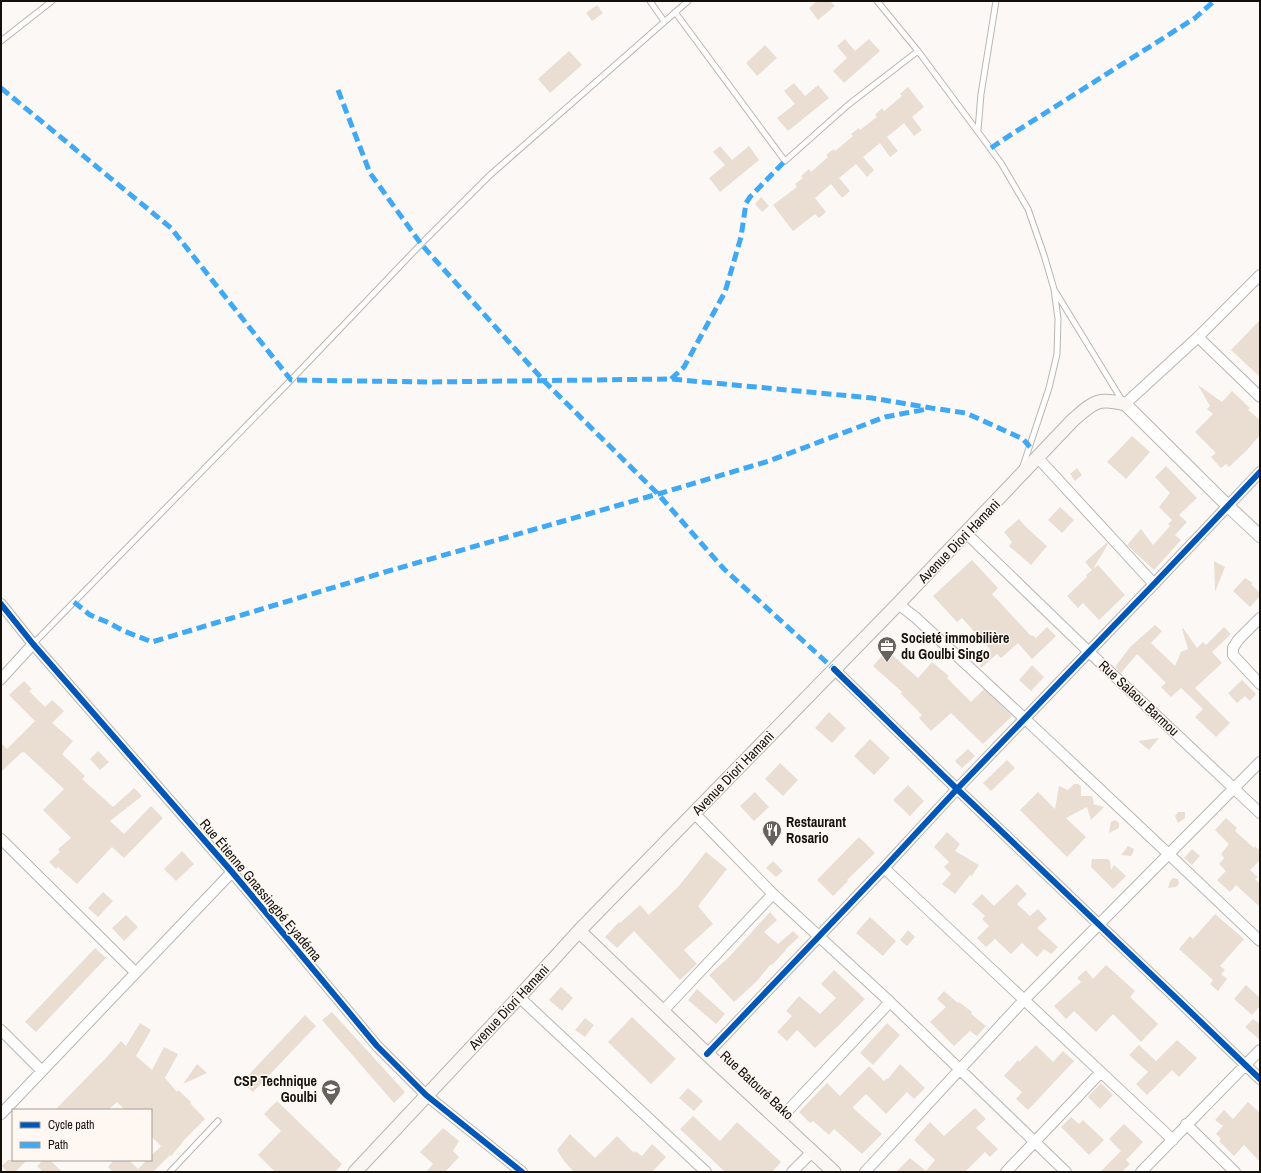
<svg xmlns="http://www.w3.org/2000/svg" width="1261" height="1173" font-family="'Archivo Narrow',sans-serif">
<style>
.building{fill:#eaded3}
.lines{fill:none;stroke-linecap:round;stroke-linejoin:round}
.service-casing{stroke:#b9b5b2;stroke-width:7}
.minor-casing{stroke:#b9b5b2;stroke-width:12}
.tertiary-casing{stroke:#b9b5b2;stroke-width:14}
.secondary-casing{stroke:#b9b5b2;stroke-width:15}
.service{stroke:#fffefe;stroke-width:5}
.minor{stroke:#fffefe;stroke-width:10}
.tertiary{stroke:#fffefe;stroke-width:12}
.secondary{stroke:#f9f6f3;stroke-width:13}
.quiet{stroke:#3fa9f5;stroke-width:5;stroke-dasharray:10 5;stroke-linecap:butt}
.cycleway-casing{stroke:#fff8f2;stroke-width:8}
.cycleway{stroke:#0057b8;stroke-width:6}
.labels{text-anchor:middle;stroke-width:3;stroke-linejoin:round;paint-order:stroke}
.street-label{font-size:14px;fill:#14110d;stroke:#fff8f2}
.poi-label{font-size:14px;font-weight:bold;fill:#14110d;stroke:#fff8f2;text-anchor:start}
</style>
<rect width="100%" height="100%" fill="#fcf8f5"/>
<path class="building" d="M817,1H830L835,6L818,20L809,8Z
M597,5L603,13L592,21L586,13Z
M845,39L855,51L869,39L880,51L844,83L833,71L847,58L837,46Z
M765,45L777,58L757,76L746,63Z
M569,51L582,65L550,93L538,79Z
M794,83L805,96L818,85L829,98L788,131L777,118L795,104L784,91Z
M908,87L924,107L912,117L922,130L914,136L904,123L887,137L898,151L890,157L880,143L863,157L874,170L867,177L856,164L839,178L850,191L842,198L831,184L815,198L826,212L819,218L815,214L793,231L773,205L797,187L795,184L803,178L801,176L809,169L811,172L828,157L826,155L834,149L835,151L853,136L851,134L859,128L860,130L877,117L875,115L882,108L884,111L902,96L900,94Z
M720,146L732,160L749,146L759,160L720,192L709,178L725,165L713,152Z
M761,197L769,206L762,212L755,204Z
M1260,320V377L1231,350Z
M1198,385L1222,402L1232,391L1250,408L1248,410L1260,420V435L1247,450L1229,467L1226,464L1221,468L1211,457L1216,453L1195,432L1213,414L1207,409L1210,406Z
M1132,436L1150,452L1126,479L1107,462Z
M1166,466L1197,498L1179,515L1187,522L1175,535L1181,540L1154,570L1127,545L1141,529L1153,545L1170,526L1168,524L1172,520L1159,507L1170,493L1155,477Z
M1077,468L1082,475L1075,481L1070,474Z
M1060,507L1074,520L1062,533L1048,520Z
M1019,519L1027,528L1047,546L1031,565L1009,546L1012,542L1004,532Z
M1106,543L1108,544L1093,569L1098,565L1125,595L1099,620L1083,603L1078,608L1067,596L1087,577L1086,575L1092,570L1085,562Z
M972,560L998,588L992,594L1031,636L1032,635L1036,638L1047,627L1056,636L1032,659L1018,643L1001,658L997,654L981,668L980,666L990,649L962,618L957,622L933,596Z
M1214,561L1225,567L1215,592V591Z
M1245,578L1253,583L1251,584L1260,593V596L1250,607L1233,591Z
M1155,625L1162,631L1151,643L1175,666L1181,652L1188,649L1182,629L1183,628L1197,648L1203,642L1206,645L1224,627L1231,634L1212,652L1222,663L1195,688L1230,723L1216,737L1195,717L1203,709L1181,688L1171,697L1161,687L1166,683L1137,654L1121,673L1115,667L1130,647Z
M887,650L918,678L932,662L949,676L947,678L971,702L984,689L1012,716L983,744L951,713L931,731L919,718L922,715L901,694L902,692L873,666Z
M1032,665L1044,677L1031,691L1019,680Z
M1242,680L1256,694L1250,701L1245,696L1237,703L1228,693Z
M24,681L32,689L29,691L45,707L52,700L64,711L52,723L73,741L62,754L85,776L82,779L113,807L134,788L142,796L110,821L124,834L151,806L163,818L124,858L112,847L77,884L58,867L56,869L49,862L60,852L58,849L71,838L43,810L64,789L24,752L23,753L22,752L1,772V743L7,749L35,721L9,695Z
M829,712L846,728L832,743L815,728Z
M1159,738L1149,750L1138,741Z
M870,739L890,758L874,775L854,756Z
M968,749L975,756L962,768L955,761Z
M98,751L109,762L100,770L90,759Z
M1007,760L1015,768L991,791L983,783Z
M780,763L798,780L783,796L765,779Z
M1074,784H1078L1081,786V796H1092L1094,803L1093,804L1104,807L1091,820L1087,807L1066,818L1086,837L1067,857L1020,810L1038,792L1055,809L1059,786L1068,790Z
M908,785L924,801L910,816L893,800Z
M755,792L769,807L754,821L740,806Z
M1178,812H1185V818L1178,823L1175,816Z
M1226,818L1237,828L1235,831L1254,848L1255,846L1260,851V860L1250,870L1258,877L1255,879L1260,884V907L1236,885L1230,892L1217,880L1226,871L1219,864L1224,858L1221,854L1229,844L1215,830Z
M1115,820L1119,823V828L1109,833L1111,822Z
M947,832L960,844L955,851L979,865L972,876L970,875L955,894L942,884L951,874L944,867L949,862L934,847Z
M859,837L875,853L847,880L848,881L833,896L817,880Z
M1128,846L1134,849L1133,853L1131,856L1121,855Z
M1192,849L1200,856L1192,865L1184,858Z
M182,851L194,864L176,881L164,869Z
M706,852L727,869L698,906L713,924L684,950L697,964L680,980L634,931L617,948L605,937L619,922L620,923L640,905L649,915L679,886Z
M1092,859H1108L1110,861L1111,870L1114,865L1126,876L1113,889L1091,867Z
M773,861L783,871L776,877L766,868Z
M1173,878L1178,879L1179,884L1176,887L1168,888L1170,881Z
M1017,884L1027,894L1017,904L1030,916L1038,909L1047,919L1037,928L1058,947L1051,954L1044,949L1037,957L1022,943L1011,954L995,939L986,947L977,938L989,926L982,919L985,916L972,904L982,894L994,906Z
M103,892L113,901L98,917L88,908Z
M770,912L777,920L764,932L778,944L793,931L799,937L785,950H786L772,965L771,964L756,982L734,1002L709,975L729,957Z
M1215,914L1244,939L1220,966L1225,970L1221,974L1227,979L1218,991L1210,984L1213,980L1179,949L1190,936L1193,939Z
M126,915L138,927L124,941L112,928Z
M870,917L896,941L883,956L856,933Z
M908,930L915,937L907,946L900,940Z
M95,948L106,958L36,1032L25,1022Z
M1106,965L1135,991L1130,997L1158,1024L1141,1042L1113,1014L1096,1032L1074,1011L1066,1019L1054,1006L1081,982L1077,978L1086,970L1093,979Z
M834,970L865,999L837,1027L815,1048L797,1030L787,1041L777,1032L792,1016L786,1011L799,996L820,1014L836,998L821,984Z
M1246,985L1260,998V1006L1252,1015L1234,999Z
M561,987L573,998L562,1011L549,1000Z
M697,989L725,1014L716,1024L688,1000Z
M944,991L958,1003L959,1002L972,1012L971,1014L986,1026L977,1036L970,1031L954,1046L930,1022L946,1007L937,999Z
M332,1012L405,1092L394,1103L322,1020Z
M305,1015L316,1026L253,1092L242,1082Z
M632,1017L676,1059L651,1084L608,1042Z
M585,1018L594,1025L585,1037L575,1030Z
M1253,1019L1260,1024V1040L1245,1027Z
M140,1023L151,1030L136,1056L152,1070L164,1047L178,1054L165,1078L177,1092L178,1090L191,1102L190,1103L205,1119L182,1142H183L171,1156L170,1155L153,1172H113L108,1167L114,1160H129L138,1169L147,1160H151V1156L161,1146L151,1136V1110H125L117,1102L108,1110H55L104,1060L121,1041L126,1046Z
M887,1023L900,1035L873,1065L860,1053Z
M1177,1040L1197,1058L1179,1077L1172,1070L1147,1095L1136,1084L1148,1072L1129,1055L1139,1045L1156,1061Z
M1036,1045L1053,1062L1063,1051L1074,1061L1028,1110L1016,1099L1022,1092L1004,1076L1018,1060L1019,1062Z
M197,1064L207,1073L183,1084Z
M900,1064L925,1088L914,1099L907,1092L886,1114L866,1094L853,1107V1108L882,1134L862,1154L834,1129L829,1135L813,1121L810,1123L799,1112L827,1083L840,1096L869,1066L884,1081L887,1078L888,1079Z
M1101,1083L1113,1095L1100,1109L1088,1097Z
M688,1088L703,1101L694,1111L679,1098Z
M277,1101L342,1164L335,1172H275L258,1155L281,1131L264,1114Z
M1248,1102L1260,1113V1162L1244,1145L1234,1156L1219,1141L1221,1139L1216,1134L1223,1126L1215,1120L1224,1110L1233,1119Z
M975,1108L986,1119L976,1128L998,1149L990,1157L985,1152L965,1172H896L910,1158L926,1171L935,1160L914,1140L930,1122L944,1136Z
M693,1116L720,1141L737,1122L781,1162L772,1172H725L680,1129Z
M1071,1117L1079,1124L1083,1120L1104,1140L1089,1155L1061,1127Z
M1124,1124L1143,1142L1126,1160L1130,1164L1122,1172H1100L1121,1151L1109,1139Z
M443,1128L459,1141L453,1151L459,1157L445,1172H426L433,1164L420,1152Z
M570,1134L595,1158L617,1136L634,1153L635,1151L642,1156L652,1144L666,1157L652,1172H574L564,1161L557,1150Z
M8,1160H27L15,1172H7L2,1166Z
M43,1160H50L62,1172H43L37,1166Z"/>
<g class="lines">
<defs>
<path id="service" d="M650,1L664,21
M877,1L918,51L1001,163L1028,209L1044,255L1054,289L1058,319L1057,354L1049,388L1023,466
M675,12L785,161L848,105L918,51
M1,41L52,1
M978,130L981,94L996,1
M1055,291L1123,402
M33,644L291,380L421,244L489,176L688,1
M170,1172L218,1121"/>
<path id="minor" d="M1198,337L1260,397
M1125,404L1198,337L1260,275
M1038,458L1154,584
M966,533L1089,652L1260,813
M1,604L33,644L232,872L377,1046L426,1095L522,1172
M898,604L915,617C1031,724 1146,832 1260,941
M1260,618L1238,640L1233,648V655L1260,684
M834,669L957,789L1177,999L1260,1079
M1,679L33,644
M694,813L773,894L890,1002L1066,1172
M1,839L135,972
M884,868L1173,1140
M519,997L706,1172
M662,1012L773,894
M1,1030L42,1071
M707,1054L884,868L957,789L1154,584L1260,472
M1,1114L232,872
M778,1121L890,1002
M1186,1124L1235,1172
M792,1172L812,1152
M865,1172L1024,1000L1260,762
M1006,1172L1101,1072
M1141,1172L1260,1050"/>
<path id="tertiary" d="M1125,404L1228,506L1260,536"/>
<path id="secondary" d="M579,931L707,1054L834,1172
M355,1172L519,997L579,931L898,604L1073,420C1094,402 1097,397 1125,404"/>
</defs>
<use href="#service" class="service-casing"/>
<use href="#minor" class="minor-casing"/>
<use href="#tertiary" class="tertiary-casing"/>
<use href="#secondary" class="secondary-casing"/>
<use href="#service" class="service"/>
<use href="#minor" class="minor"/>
<use href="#tertiary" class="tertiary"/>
<use href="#secondary" class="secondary"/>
<path class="quiet" d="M1,88L171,228L291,380L431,382L671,379L872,398L931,408L966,413L1023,439L1030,447
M338,90L370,173L421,244L544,381L658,494L724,569L834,669
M991,148L1012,134L1195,18L1214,1
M671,379L684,367L725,292L741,237L746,203L750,197L785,161
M74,602L90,615L107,622L124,631L152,642L385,572L658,494L769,461L885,417L927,409"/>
<defs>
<path id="cycleway" d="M1,604L33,644L232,872L377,1046L426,1095L522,1172
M834,669L957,789L1177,999L1260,1079
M707,1054L884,868L957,789L1154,584L1260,472"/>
</defs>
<use href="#cycleway" class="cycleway-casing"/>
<use href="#cycleway" class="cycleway"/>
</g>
<defs>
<symbol id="office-pin" viewBox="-11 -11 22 30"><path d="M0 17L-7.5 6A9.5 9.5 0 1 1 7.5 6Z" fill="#65625e" stroke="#fff8f2"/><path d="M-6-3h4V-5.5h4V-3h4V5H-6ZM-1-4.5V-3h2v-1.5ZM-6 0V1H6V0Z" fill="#fff"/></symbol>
<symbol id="restaurant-pin" viewBox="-11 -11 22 30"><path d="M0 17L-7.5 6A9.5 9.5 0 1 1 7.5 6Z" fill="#65625e" stroke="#fff8f2"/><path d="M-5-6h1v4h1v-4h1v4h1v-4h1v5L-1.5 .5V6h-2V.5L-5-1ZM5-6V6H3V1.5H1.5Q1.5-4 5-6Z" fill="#fff"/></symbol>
<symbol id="school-pin" viewBox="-11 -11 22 30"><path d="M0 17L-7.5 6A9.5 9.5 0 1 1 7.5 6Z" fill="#65625e" stroke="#fff8f2"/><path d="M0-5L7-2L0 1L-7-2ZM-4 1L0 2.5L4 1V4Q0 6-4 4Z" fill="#fff"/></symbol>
</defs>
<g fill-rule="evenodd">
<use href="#office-pin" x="876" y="635" width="22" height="30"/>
<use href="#restaurant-pin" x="761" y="819" width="22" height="30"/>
<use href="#school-pin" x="320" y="1078" width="22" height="30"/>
</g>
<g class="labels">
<g class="street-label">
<text transform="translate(959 541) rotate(-46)" y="5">Avenue Diori Hamani</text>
<text transform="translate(1139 698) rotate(43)" y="5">Rue Salaou Barmou</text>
<text transform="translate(733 773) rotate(-46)" y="5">Avenue Diori Hamani</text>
<text transform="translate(261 890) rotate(50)" y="5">Rue Étienne Gnassingbé Eyadéma</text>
<text transform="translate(509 1007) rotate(-47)" y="5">Avenue Diori Hamani</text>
<text transform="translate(757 1085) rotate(43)" y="5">Rue Batouré Bako</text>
</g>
<g class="poi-label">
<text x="901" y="643">Societé immobilière<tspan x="901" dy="16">du Goulbi Singo</tspan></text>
<text x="786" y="827">Restaurant<tspan x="786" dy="16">Rosario</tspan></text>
<text x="317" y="1086" text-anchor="end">CSP Technique<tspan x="317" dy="16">Goulbi</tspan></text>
</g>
</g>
<rect width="1261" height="1173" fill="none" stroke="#14110d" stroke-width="4"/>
<rect x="12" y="1109" width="140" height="52" fill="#fff8f2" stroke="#a19c96"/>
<rect x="20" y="1122" width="20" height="6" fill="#0057b8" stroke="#a19c96"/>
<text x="48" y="1129" font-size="12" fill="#14110d">Cycle path</text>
<rect x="20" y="1142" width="20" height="6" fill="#3fa9f5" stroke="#a19c96"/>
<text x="48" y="1149" font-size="12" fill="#14110d">Path</text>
</svg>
